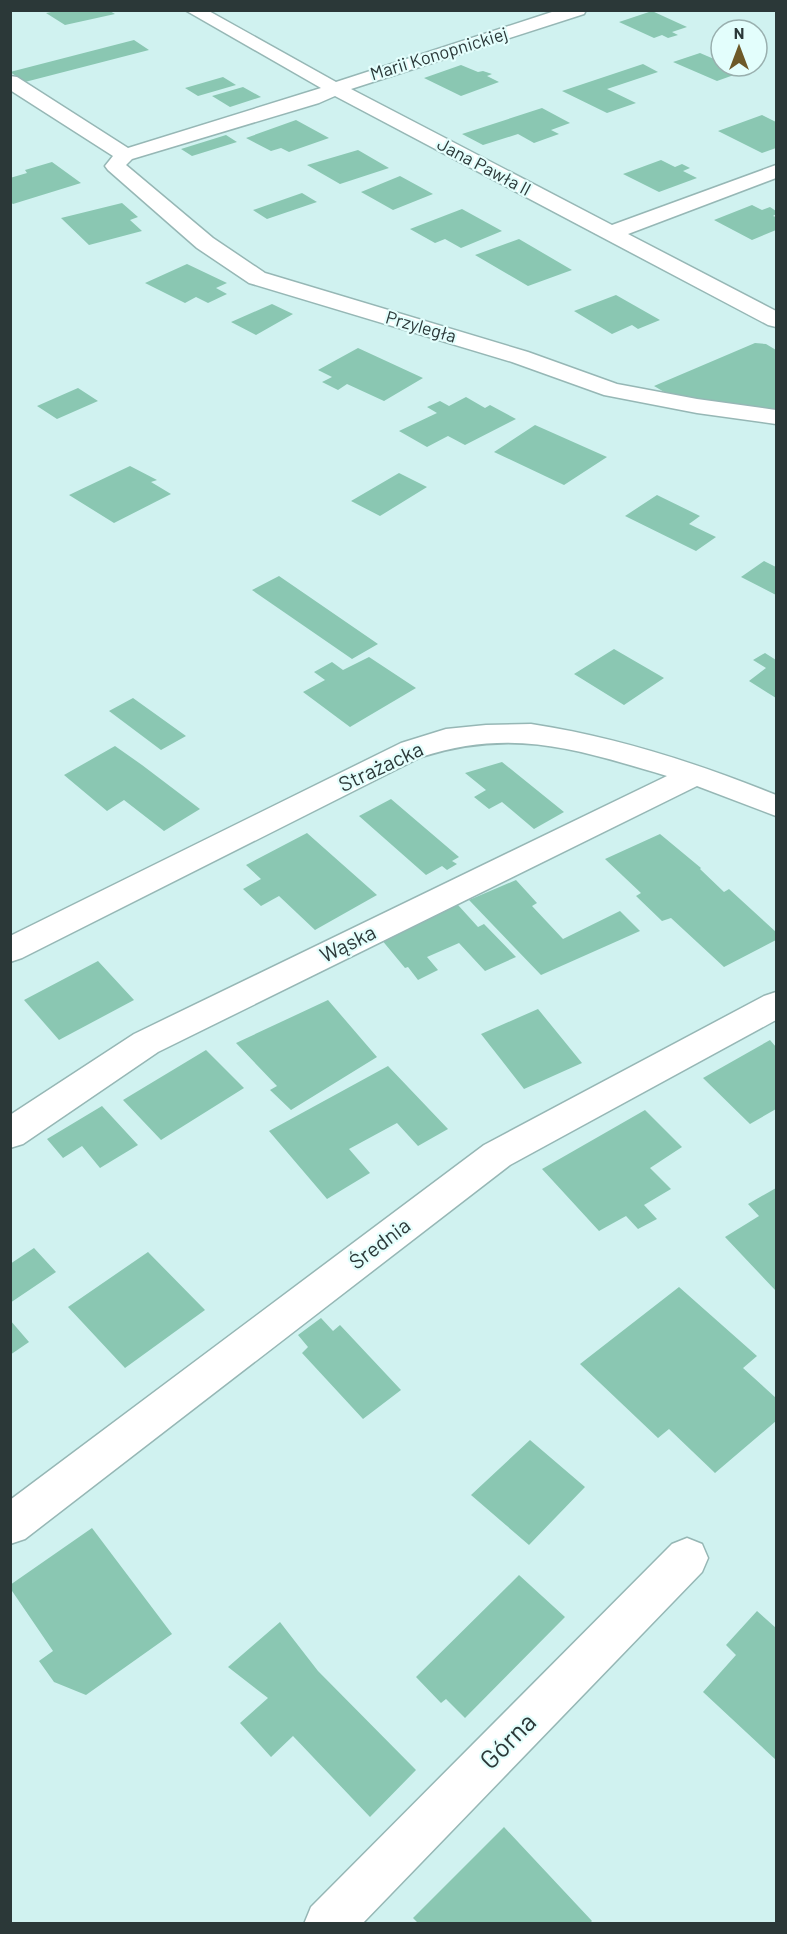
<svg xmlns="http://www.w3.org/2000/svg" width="787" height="1934" font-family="Barlow,sans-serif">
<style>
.building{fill:#8ac7b2}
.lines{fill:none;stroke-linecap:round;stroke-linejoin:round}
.minor-casing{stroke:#96b7b5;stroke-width:3}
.minor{fill:#fff;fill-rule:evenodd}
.labels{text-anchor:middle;stroke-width:4.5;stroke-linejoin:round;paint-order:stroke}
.far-street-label{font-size:18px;fill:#2b3838;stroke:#e3fefc}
.street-label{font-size:21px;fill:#2b3838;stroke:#e3fefc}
.near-street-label{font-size:26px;fill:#2b3838;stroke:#e3fefc}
</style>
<rect width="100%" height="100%" fill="#d0f2f0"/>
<path class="building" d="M49,10H108L115,14L65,25L46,13L51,12Z
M652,11L687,27L672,32L678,35L668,38L662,35L654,38L619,22Z
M134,40L149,50L25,82L10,72Z
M700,53L721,62V66H733L745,71L717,81L673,62Z
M643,64L658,72L607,89L636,103L607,113L562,91Z
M461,65L478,72L483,71L492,74L487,76L499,82L461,96L424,78Z
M223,77L236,85L198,96L185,88Z
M243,87L261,97L230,107L212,96Z
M542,108L570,123L551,130L559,134L534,143L518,134L483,145L462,134Z
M762,115L776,122V148L762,153L718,131Z
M296,120L329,138L289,152L281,148L271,151L246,138Z
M226,135L237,142L192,156L181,149Z
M358,150L389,168L340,184L307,165Z
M661,160L675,167L682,164L690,168L683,171L697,178L659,192L623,174Z
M52,162L81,183L13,204L10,202V178L27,173L25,170Z
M400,176L433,194L393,210L361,192Z
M302,193L317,202L267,219L253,210Z
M122,203L138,217L130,220L142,231L89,245L61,218Z
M752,205L762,210L770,207L776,211V214L773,216L776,217V230L752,240L714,220Z
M462,209L502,231L461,248L445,239L435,243L410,229Z
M519,239L572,270L528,286L475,255Z
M187,264L227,283L216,288L227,294L208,303L196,297L185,303L145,283Z
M616,295L660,320L638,329L632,325L612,334L574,311Z
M272,304L293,314L256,335L231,322Z
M755,343L766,344L776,350V409L749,408L671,396L654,386Z
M358,348L423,378L384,401L347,384L338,390L322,382L332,377L318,370Z
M78,388L98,401L57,419L37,406Z
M466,397L485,408L490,405L516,419L465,445L448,436L427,447L399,431L437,413L427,407L440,401L449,406Z
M535,425L607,457L564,485L494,452Z
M130,466L157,480L151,482L171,494L114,523L69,495Z
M399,473L427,487L380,516L351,501Z
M657,495L700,516L689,524L716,537L696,551L625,516Z
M764,561L776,567V595L741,577Z
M279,576L378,644L352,659L252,590Z
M614,649L664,678L624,705L574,674Z
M765,653L776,660V698L749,681L766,668L753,660Z
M369,657L416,688L350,727L303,692L325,680L314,672L332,662L343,670Z
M133,698L186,736L161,750L109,711Z
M115,746L142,765L200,809L164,831L124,800L107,811L64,775Z
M502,762L564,812L534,829L502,802L489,809L474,797L486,790L465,773Z
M391,799L459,857L452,861L457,864L447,870L442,866L426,875L359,816Z
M307,833L377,895L315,930L279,896L261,906L243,889L261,879L246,865Z
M660,834L701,868L700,869L724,892L729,889L776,932V940L724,967L671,918L662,921L636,896L641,893L605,859Z
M516,880L537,903L532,906L563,939L620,911L640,931L541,975L469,900Z
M458,905L478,927L484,924L516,957L485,971L459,943L427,957L438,970L418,980L408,967L405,968L381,939Z
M98,961L134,1000L59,1040L24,1000Z
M328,1000L377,1057L291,1110L270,1090L277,1086L236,1043Z
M538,1009L582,1063L524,1089L481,1034Z
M770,1040L776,1047V1109L750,1124L703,1078Z
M206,1050L244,1088L161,1140L123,1100Z
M388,1066L448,1129L418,1146L397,1123L349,1149L370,1173L327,1199L269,1131Z
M102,1106L138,1145L100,1168L82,1146L63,1158L47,1139Z
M645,1110L682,1147L650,1168L671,1189L644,1205L657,1219L638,1229L626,1216L599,1231L542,1169Z
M776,1188V1291L725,1237L759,1216L748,1204Z
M34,1248L56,1272L10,1303V1264Z
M148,1252L205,1310L125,1368L68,1307Z
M679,1287L757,1356L743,1368L776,1398V1421L715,1473L669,1429L658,1438L580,1364Z
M321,1318L333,1331L340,1325L401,1390L363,1419L302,1353L308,1347L298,1335Z
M10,1320L29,1342L10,1355Z
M530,1440L585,1487L529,1545L471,1495Z
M92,1528L172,1634L86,1695L54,1682L39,1661L53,1651L10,1588V1585Z
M519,1575L565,1617L465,1718L446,1699L441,1703L416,1677Z
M757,1611L776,1628V1760L703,1692L736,1655L726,1645Z
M280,1622L318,1671L416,1770L370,1817L293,1736L271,1757L240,1723L268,1698L228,1667Z
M504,1827L592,1921L590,1923H418L413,1918Z"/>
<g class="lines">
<defs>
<path id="minor" d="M185,10H207L336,82L558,10H586L584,14L351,89L612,225L776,165V178L628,234L776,311V327L768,325L335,96L319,103L132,159L126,165L213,238L265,273L528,352L617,384L697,399L776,410V424L697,413L604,395L512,362L249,283L197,248L108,170L105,166L113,156L10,90V76L17,77L128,148L321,88Z
M531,724C616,737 697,763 776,795V816L697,786L158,1052L23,1144L10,1148V1115L134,1034L667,776C578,750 514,727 421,757L22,958L10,962V936L401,743L446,729L486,725Z
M776,992V1020L510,1165L25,1539L10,1544V1500L484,1145L764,996Z
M687,1538L702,1544L708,1558L702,1572L362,1924H304L311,1907L672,1544Z"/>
</defs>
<use href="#minor" class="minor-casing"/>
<use href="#minor" class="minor"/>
</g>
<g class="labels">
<g class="far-street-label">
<text transform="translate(439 54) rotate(-17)" y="6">Marii Konopnickiej</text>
<text transform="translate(484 167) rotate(28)" y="6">Jana Pawła II</text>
<text transform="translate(421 327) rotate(16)" y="6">Przyległa</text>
</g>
<g class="street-label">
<text transform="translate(381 767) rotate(-25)" y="7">Strażacka</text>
<text transform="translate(348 944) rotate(-26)" y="7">Wąska</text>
<text transform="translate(380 1244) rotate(-37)" y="7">Średnia</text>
</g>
<g class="near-street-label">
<text transform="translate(508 1741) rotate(-45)" y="9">Górna</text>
</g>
</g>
<rect width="787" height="1934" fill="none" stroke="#2b3838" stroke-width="24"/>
<g transform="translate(739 48)"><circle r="28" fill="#e3fefc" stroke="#99afae" stroke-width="1.5"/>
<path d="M0-4.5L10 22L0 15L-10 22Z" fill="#6d5928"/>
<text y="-9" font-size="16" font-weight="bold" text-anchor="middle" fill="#2b3838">N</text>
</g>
</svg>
